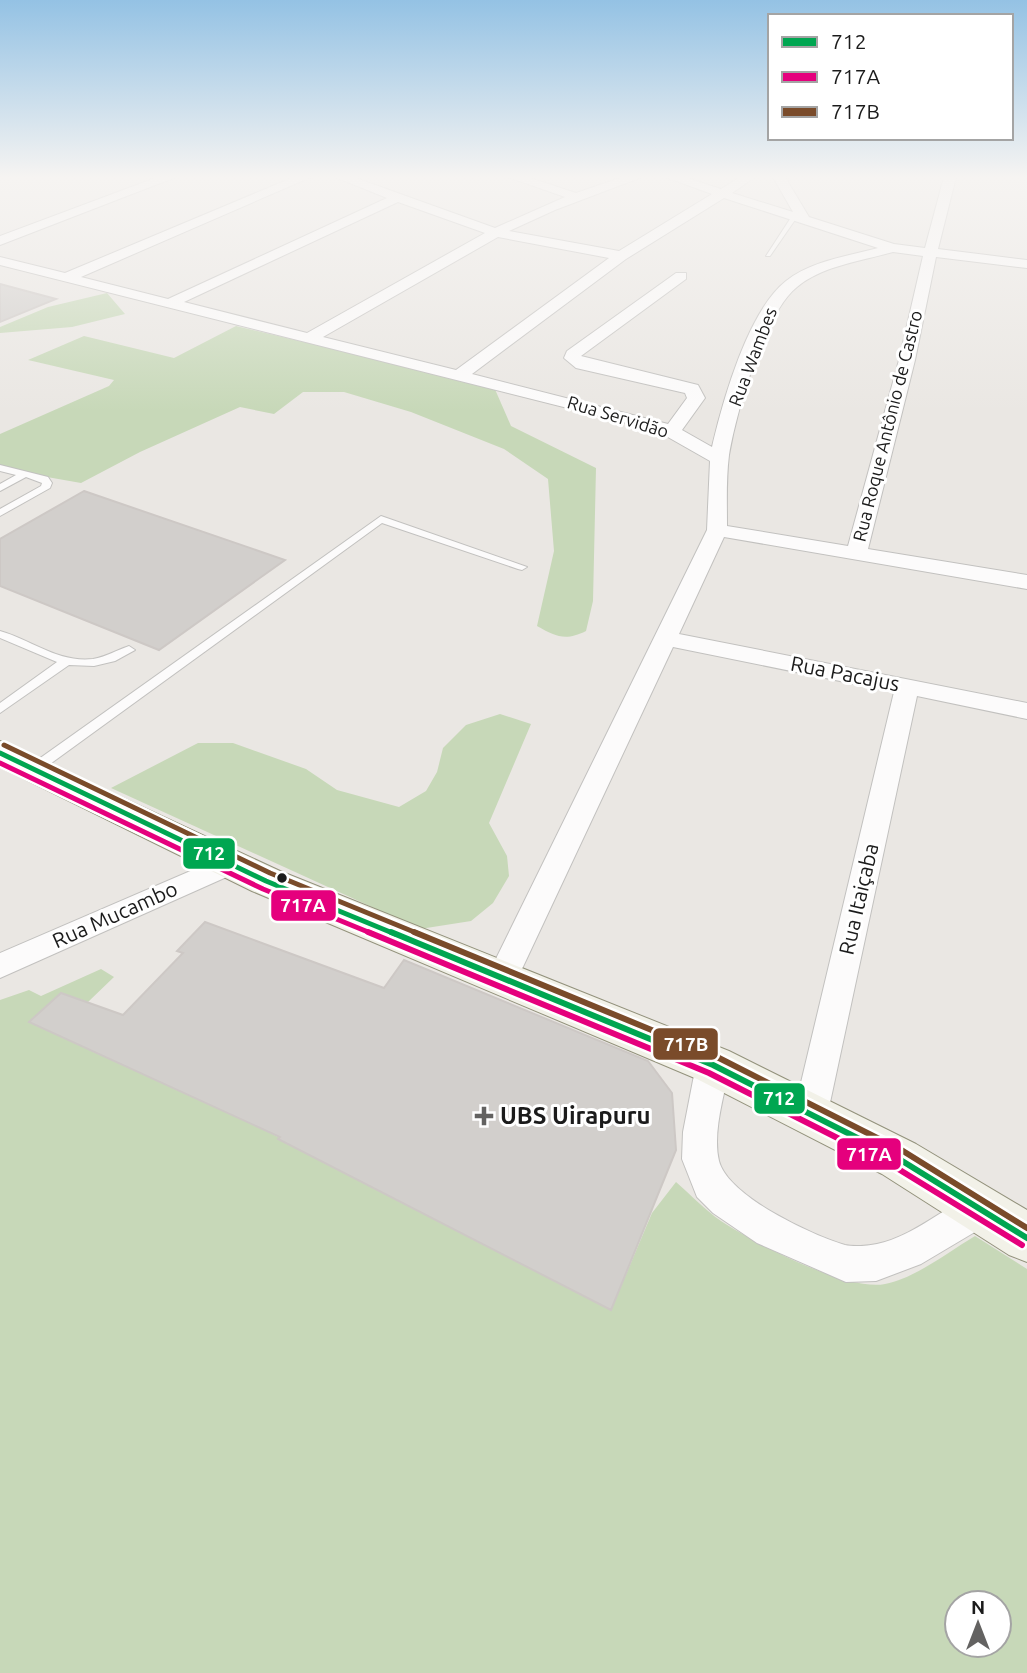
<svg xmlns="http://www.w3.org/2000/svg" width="1027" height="1673" font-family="Ubuntu,sans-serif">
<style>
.forest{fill:#c7d8b8;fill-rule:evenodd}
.building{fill:#d2cfcc;stroke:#cdc8c5;stroke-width:2}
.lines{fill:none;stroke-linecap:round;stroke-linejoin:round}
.lane-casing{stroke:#c2c1bf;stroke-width:2}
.street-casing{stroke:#c2c1bf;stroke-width:2}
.secondary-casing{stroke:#93927c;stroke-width:2}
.lane{fill:#fcfbfb;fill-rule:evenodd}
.street{fill:#fcfbfb;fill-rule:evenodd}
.secondary{fill:#f2f1e8;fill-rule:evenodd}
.bus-1-far1-casing{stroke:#fff;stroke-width:10}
.bus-1-casing{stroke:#fff;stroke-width:11}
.bus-2-far1-casing{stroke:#fff;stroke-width:10}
.bus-2-casing{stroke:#fff;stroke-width:11}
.bus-3-far1-casing{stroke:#fff;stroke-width:10}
.bus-3-casing{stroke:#fff;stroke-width:11}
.bus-1-far1{stroke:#00a651;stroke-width:5}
.bus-1{stroke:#00a651;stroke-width:6}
.bus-2-far1{stroke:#e5007d;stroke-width:5}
.bus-2{stroke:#e5007d;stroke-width:6}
.bus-3-far1{stroke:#7a4b2a;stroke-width:5}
.bus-3{stroke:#7a4b2a;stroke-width:6}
.bus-dot{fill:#1b1b1b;stroke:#fff;stroke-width:2.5}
.poi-dot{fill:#636261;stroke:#fff;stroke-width:2.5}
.labels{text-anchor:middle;stroke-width:6;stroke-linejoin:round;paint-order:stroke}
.far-street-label{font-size:18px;fill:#1b1b1b;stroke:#fff}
.street-label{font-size:21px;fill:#1b1b1b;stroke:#fff}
.near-poi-label{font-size:24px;font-weight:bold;fill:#1b1b1b;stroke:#fff;text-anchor:start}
.line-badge{stroke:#fff;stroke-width:2.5}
.badge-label{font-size:19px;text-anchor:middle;font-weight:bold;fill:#fff}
</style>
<rect width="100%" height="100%" fill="#eae7e3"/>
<path class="forest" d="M107,293L125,314L72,327L0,333V327L48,307Z
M236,326L494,387L511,426L596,468L593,601L586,631C566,641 556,637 537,626L554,551L548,479L504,449L411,412L344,392H303L274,414L240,407L140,452L81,483L13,471L0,466V434L109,386L114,380L28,360L84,336L174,358Z
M500,714L531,724L489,823L507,856L509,876L493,903L471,921L420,929L111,788L198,743H233L306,769L337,790L399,807L426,791L437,772L443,748L466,725Z
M101,969L114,977L88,1002L61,993L29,1022L253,1124L611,1310L652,1213L676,1182C691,1195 705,1210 721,1221C753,1242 847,1292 885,1284C916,1278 948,1252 975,1236L1027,1269V1673H0V1000L29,990L41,996ZM957,1603H999V1645H957Z"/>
<path class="building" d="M0,284L56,299L0,322Z
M84,491L285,560L159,650L0,586V539Z
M205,922L384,988L404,960L648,1061L672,1093L676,1150L611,1310L278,1139L280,1137L29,1022L61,993L123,1015L183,953L177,951Z"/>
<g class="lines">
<defs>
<path id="lane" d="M792,216L797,217L770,256H766Z
M0,465L48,477L52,483L50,488L0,516V509L41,486L42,483L26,477L0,491V484L16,475L0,471Z
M381,516L527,567L522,570L518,569L382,523L39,772H29L27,769L29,766Z
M0,631C32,640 58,663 93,659C106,657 117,650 129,646L135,650L115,661L94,666L69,665L0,713V703L57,662L0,638Z"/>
<path id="street" d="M158,177H176L0,245V236Z
M294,177H311L81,277L168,299L387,198L335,177H353L495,228L565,197L508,177H527L576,193L623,177H642L555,210L509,231L619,251L712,194L665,177H684L721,189L740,177H755L732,193L793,212L773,177H785L809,217L894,244L925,248L944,177H956L938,249L1027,260V268L936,257L915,360L868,549L1027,575V589L724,537L679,634L1027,703V719L917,696L828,1112L823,1123L811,1127L799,1123L794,1112L894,692L673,647L513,988L502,991L491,988L486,979L707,530L710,461L666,436L639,426L0,265V257L65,273ZM724,198L878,248C848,256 811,261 786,281C748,311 723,400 712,447L682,430L705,398L698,385L581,356L686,279V273H676L567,351L564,358L576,368L685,393L687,398L668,424L472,374L626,259ZM398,202L485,233L307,333L184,302ZM498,237L609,258L456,370L323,337ZM893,252L923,256L899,360L848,546L727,526C727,502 726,479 729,455C736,414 764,313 797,287C822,266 861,261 893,252Z
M230,854L240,857L244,864L240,871L0,978V953Z
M713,1051L725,1055L730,1065C725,1093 712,1132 719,1161C728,1196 811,1235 845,1245C853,1247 868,1246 877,1244C915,1236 946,1205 982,1191L995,1196L1001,1208L995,1220L921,1264L876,1281L846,1282L757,1243L713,1213L697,1197L682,1159L683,1132L696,1065L701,1055Z"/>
<path id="secondary" d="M0,741L280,871L729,1051L916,1144L1027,1210V1262L1009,1255L882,1174L697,1079L252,891L0,767Z"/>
</defs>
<use href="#lane" class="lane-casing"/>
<use href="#street" class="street-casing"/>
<use href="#secondary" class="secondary-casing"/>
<use href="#lane" class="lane"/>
<use href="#street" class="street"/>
<use href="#secondary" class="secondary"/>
<defs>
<path id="bus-1-far1" d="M0,753L266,881L395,934"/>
<path id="bus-1" d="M391,932L713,1065L899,1159L1027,1238"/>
<path id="bus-2-far1" d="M0,763L263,889L373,934"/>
<path id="bus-2" d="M368,932L709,1073L895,1167L1022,1245"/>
<path id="bus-3-far1" d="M4,745L270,873L419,934"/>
<path id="bus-3" d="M414,932L717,1057L903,1151L1027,1228"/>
</defs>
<use href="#bus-1-far1" class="bus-1-far1-casing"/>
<use href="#bus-1" class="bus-1-casing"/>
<use href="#bus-2-far1" class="bus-2-far1-casing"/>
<use href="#bus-2" class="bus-2-casing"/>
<use href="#bus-3-far1" class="bus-3-far1-casing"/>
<use href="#bus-3" class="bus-3-casing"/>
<use href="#bus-1-far1" class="bus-1-far1"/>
<use href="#bus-1" class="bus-1"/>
<use href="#bus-2-far1" class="bus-2-far1"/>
<use href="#bus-2" class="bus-2"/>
<use href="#bus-3-far1" class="bus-3-far1"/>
<use href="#bus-3" class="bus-3"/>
</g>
<linearGradient id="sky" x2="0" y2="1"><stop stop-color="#94c2e4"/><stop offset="0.43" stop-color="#f6f4f2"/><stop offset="1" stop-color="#f6f4f2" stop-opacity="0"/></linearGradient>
<rect width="1027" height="412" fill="url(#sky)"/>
<circle class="bus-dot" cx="282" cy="878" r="6"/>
<path class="poi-dot" d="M480.5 1105.5h7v7h7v7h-7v7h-7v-7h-7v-7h7z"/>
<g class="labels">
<g class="far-street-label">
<text transform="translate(753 357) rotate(-69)" y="6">Rua Wambes</text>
<text transform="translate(618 417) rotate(17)" y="6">Rua Servidão</text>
<text transform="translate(888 426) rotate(-76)" y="6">Rua Roque Antônio de Castro</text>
</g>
<g class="street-label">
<text transform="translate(845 674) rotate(11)" y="7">Rua Pacajus</text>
<text transform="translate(859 899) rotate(-77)" y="7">Rua Itaiçaba</text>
<text transform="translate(115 915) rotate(-24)" y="7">Rua Mucambo</text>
</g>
<g class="near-poi-label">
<text x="500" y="1124">UBS Uirapuru</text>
</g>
</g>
<g class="line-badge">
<rect x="182" y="837" width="54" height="33" rx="7" fill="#00a651"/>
<rect x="270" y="889" width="67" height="33" rx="7" fill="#e5007d"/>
<rect x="652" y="1027" width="67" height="34" rx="7" fill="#7a4b2a"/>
<rect x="753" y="1082" width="53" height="33" rx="7" fill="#00a651"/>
<rect x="836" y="1137" width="66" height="34" rx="7" fill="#e5007d"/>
</g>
<g class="badge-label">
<text x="209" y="860">712</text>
<text x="303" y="912">717A</text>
<text x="686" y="1051">717B</text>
<text x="779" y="1105">712</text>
<text x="869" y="1161">717A</text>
</g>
<rect x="768" y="14" width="245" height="126" fill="#ffffff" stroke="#a4a4a4" stroke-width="2"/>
<rect x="782" y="37" width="35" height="10" fill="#00a651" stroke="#a4a4a4" stroke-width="2"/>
<text x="831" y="49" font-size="21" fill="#1b1b1b">712</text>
<rect x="782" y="72" width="35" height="10" fill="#e5007d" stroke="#a4a4a4" stroke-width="2"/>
<text x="831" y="84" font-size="21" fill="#1b1b1b">717A</text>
<rect x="782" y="107" width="35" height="10" fill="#7a4b2a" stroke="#a4a4a4" stroke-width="2"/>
<text x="831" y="119" font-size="21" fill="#1b1b1b">717B</text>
<g transform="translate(978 1624)"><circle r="33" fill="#ffffff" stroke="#a4a4a4" stroke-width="2"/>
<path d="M0-5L12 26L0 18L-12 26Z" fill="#636261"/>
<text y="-10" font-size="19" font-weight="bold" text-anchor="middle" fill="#1b1b1b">N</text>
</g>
</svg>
